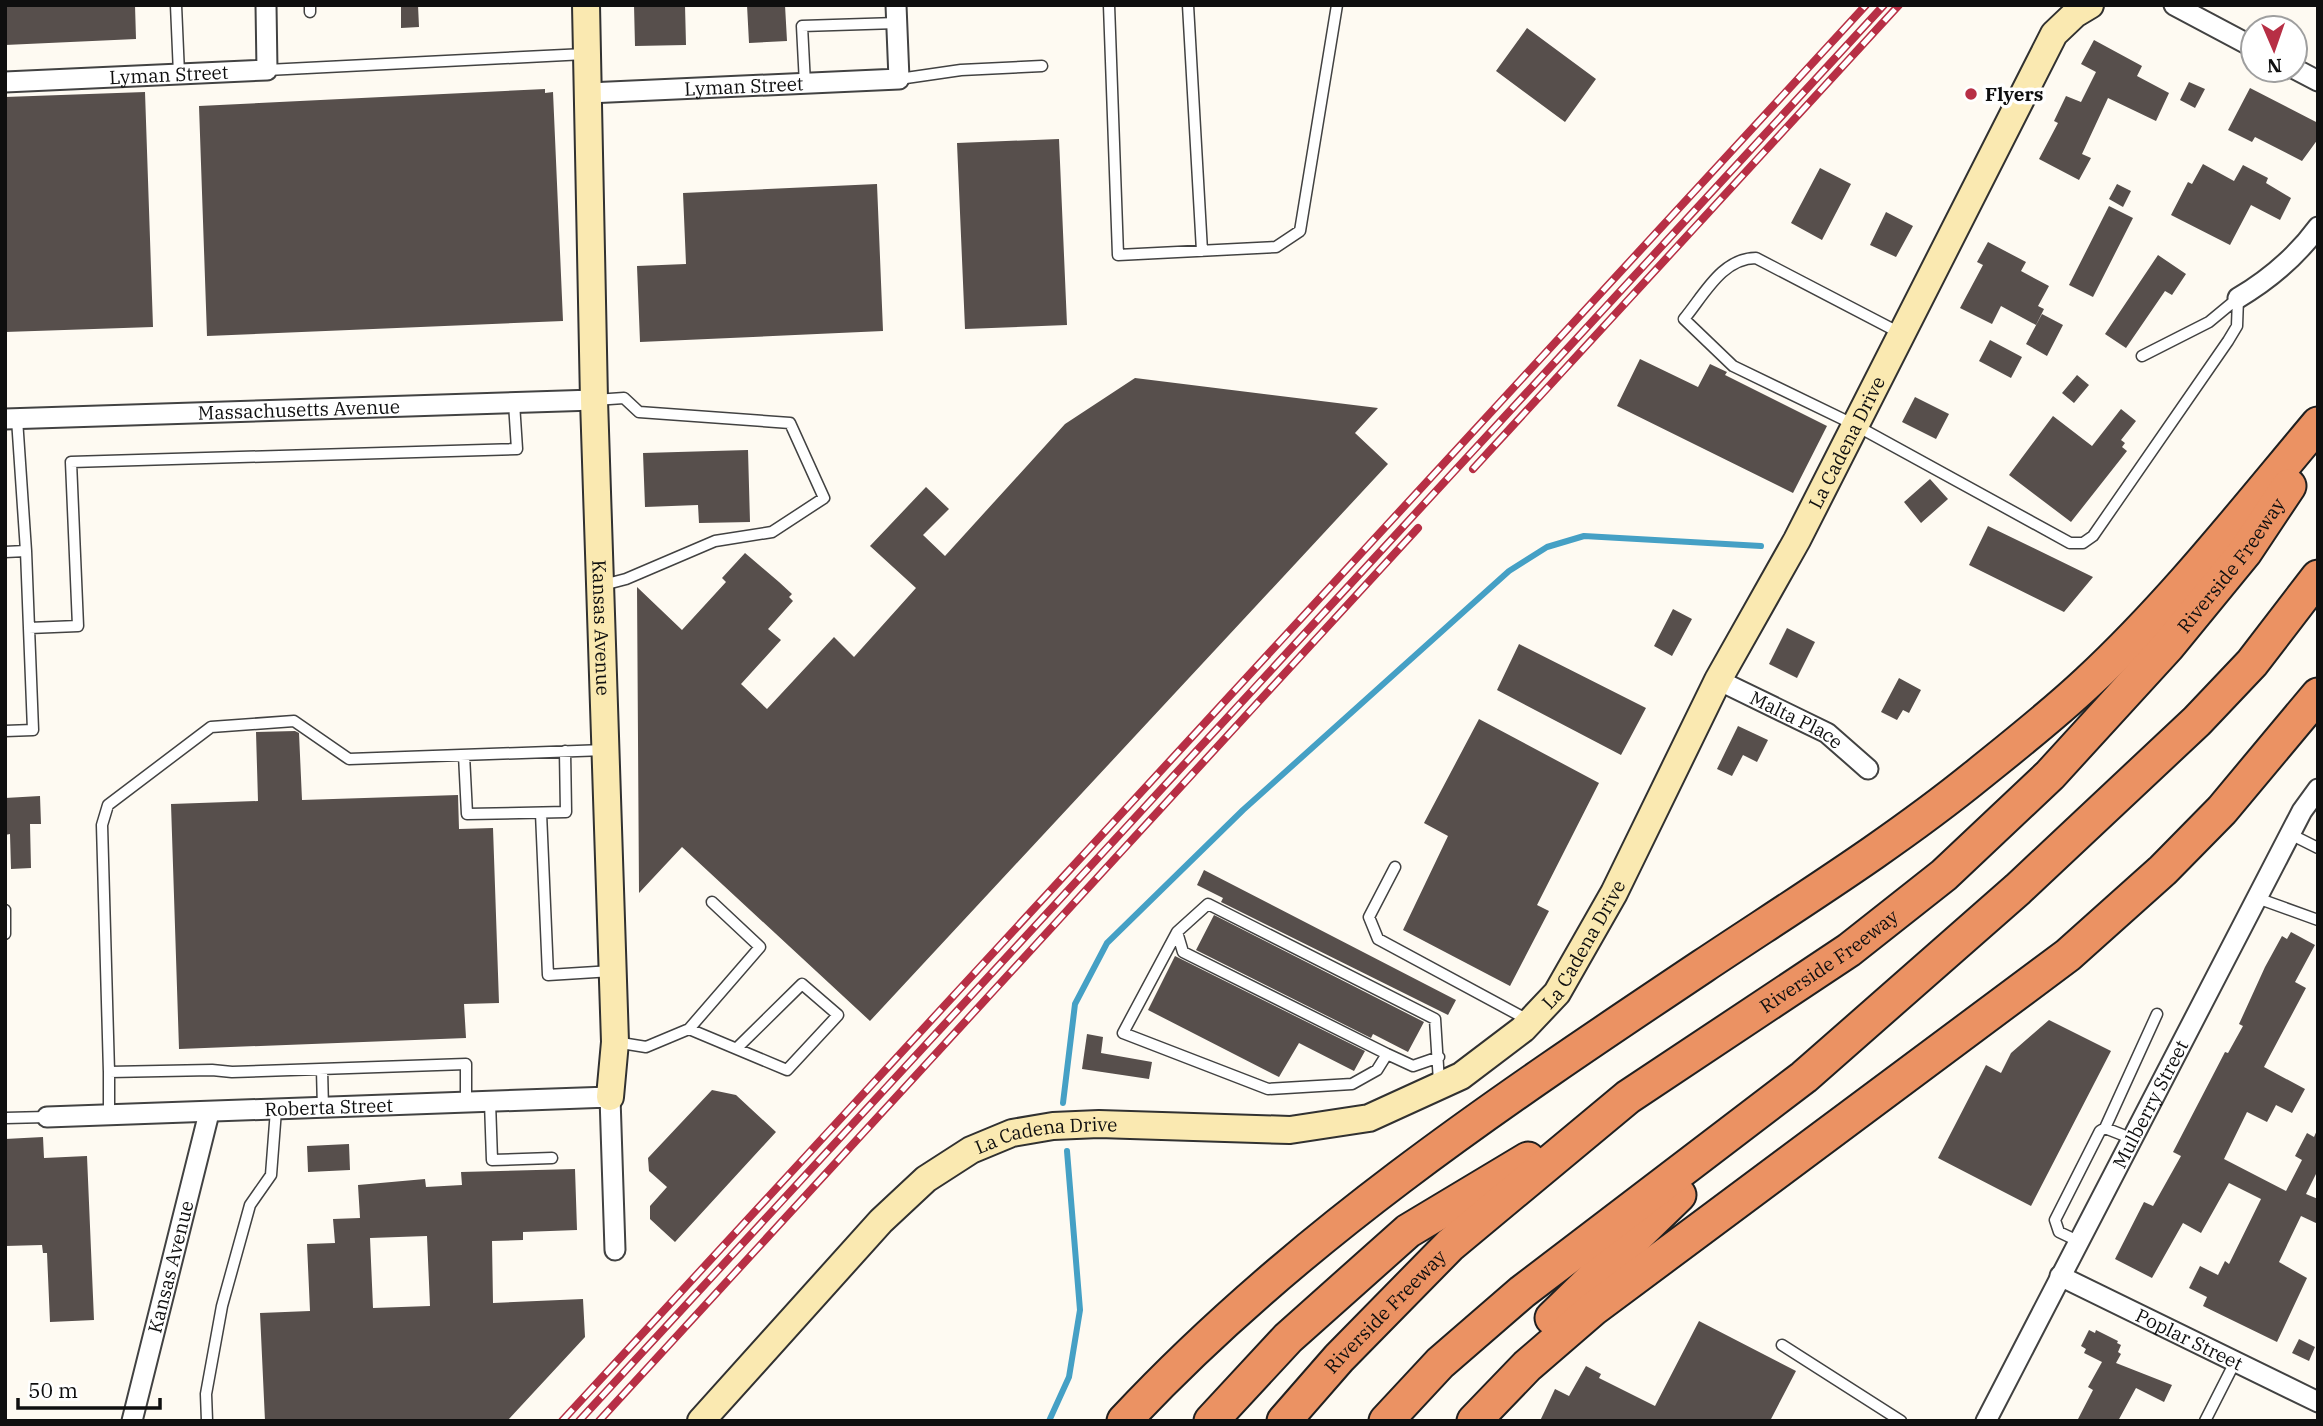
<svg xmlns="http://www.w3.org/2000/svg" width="2323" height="1426" font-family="'IBM Plex Serif',serif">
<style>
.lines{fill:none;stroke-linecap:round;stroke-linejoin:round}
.stream{stroke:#45a0c5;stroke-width:6}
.building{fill:#574f4c;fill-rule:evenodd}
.lane-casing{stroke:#424242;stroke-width:13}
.street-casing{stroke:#424242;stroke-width:23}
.secondary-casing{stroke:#313131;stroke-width:30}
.highway-casing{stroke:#202020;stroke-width:37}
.lane{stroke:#fff;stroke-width:10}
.street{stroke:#fff;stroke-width:19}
.secondary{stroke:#fae9b1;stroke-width:26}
.highway{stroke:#eb9263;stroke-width:33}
.rail-casing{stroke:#b72f45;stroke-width:8}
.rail{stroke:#fff;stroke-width:5;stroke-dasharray:16;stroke-linecap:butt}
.poi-dot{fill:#b72f45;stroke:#fff;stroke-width:2.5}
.labels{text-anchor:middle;stroke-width:7;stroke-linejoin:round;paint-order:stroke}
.street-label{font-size:19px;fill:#0f0f0f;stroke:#fff}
.poi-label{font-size:19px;font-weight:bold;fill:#0f0f0f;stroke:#fff;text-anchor:start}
</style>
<rect width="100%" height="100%" fill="#fefaf2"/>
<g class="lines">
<path class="stream" d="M1063,1103L1075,1004L1107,943L1243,810L1509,571L1547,547L1584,536L1761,546
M1049,1421L1069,1377L1080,1310L1067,1151"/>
</g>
<path class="building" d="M5,5H135L136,39L5,45Z
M401,5H418L419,27L401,28Z
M634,5H685L686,45L635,46Z
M747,5H785L787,41L749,43Z
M1527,28L1596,79L1565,122L1496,71Z
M2094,40L2142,66L2137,76L2169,93L2156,121L2108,98L2082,154L2091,158L2079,180L2039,159L2058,123L2054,121L2066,96L2081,102L2096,72L2081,64Z
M2189,82L2205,89L2195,108L2180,100Z
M2250,88L2318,123V139L2302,161L2255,137L2252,142L2228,130Z
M545,89V93L553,92L563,321L207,336L199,106Z
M145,92L153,327L5,332V97Z
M1059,139L1067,325L965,329L957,143Z
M2203,164L2234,181L2243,165L2268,178L2266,183L2291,198L2280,220L2251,205L2230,245L2171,215L2188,182L2192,184Z
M1820,168L1851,184L1822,240L1791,223Z
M877,184L883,331L640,342L637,266L686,264L683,193Z
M2117,184L2131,191L2123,207L2109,199Z
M2109,206L2133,218L2093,297L2069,285Z
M1886,212L1913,226L1896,257L1870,245Z
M1988,242L2026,262L2021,271L2049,286L2038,306L2044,309L2036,325L2001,306L1992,324L1960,308L1983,265L1977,262Z
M2158,255L2186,274L2172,295L2165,291L2126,348L2105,334Z
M2042,314L2063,325L2047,356L2026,344Z
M1990,340L2022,357L2011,378L1979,361Z
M1640,359L1698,387L1710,364L1727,372L1725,375L1827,426L1793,493L1617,406Z
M2077,375L2089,385L2074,403L2062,393Z
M1135,378L1378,408L1355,433L1388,464L870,1021L682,847L639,893L637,587L682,630L726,582L722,578L745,553L779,582L792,594L789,597L793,601L768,629L781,640L741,684L767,709L834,637L854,657L916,588L870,546L926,487L949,509L923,535L945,556L1065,424Z
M1915,397L1949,414L1936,439L1902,422Z
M2121,409L2136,421L2121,440L2125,443L2122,447L2127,451L2071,522L2009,475L2053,416L2092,446Z
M748,450L750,522L699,523L698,505L645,507L643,453Z
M1930,479L1948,499L1921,523L1904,502Z
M1988,526L2093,577L2064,612L1969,565Z
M1673,609L1692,619L1672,656L1654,646Z
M1787,628L1815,642L1797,678L1769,664Z
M1519,644L1646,708L1621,755L1497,690Z
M1899,678L1921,690L1909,713L1903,710L1897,720L1881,712Z
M1479,719L1599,783L1537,905L1549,911L1510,986L1403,930L1448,836L1424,823Z
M1738,726L1768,740L1757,762L1743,755L1732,776L1717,769Z
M295,731L299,733L302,800L458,795L459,829L493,828L499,1003L464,1004L466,1038L179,1049L171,804L258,801L256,732Z
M40,796L41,824H30L31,868L11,869L10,834L5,835V798Z
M1204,870L1456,1000L1448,1015L1221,902L1223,898L1197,885Z
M1214,915L1424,1022L1408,1052L1373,1034L1371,1038L1196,950Z
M2291,932L2315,945L2295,982L2306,988L2264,1067L2305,1089L2292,1113L2276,1105L2267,1122L2247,1112L2224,1159L2286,1191L2302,1160L2295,1156L2307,1133L2314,1137L2318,1128V1170L2306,1194L2318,1199V1224L2301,1216L2279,1262L2307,1278L2277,1342L2203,1306L2207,1297L2189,1288L2200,1266L2218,1275L2225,1261L2229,1264L2261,1199L2229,1183L2201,1233L2183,1223L2152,1278L2115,1259L2144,1202L2153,1206L2181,1156L2173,1152L2225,1052L2228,1053L2243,1026L2239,1024L2265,967L2282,936L2287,939Z
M1175,956L1365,1051L1354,1071L1299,1043L1279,1077L1148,1010Z
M2049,1020L2111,1051L2031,1206L1938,1158L1986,1065L2001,1073L2011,1053Z
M1087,1034L1103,1037L1101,1053L1152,1062L1149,1079L1082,1069Z
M712,1090L736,1095L776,1132L675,1242L650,1219V1206L667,1187L649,1171L648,1158Z
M43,1137L44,1158L87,1156L94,1320L50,1322L47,1253H43L42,1245L5,1246V1139Z
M349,1144L350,1170L308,1172L307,1146Z
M575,1169L577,1230L523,1232V1240L492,1241L493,1303L583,1299L585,1337L507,1421H265L260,1313L310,1311L307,1244L335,1243L333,1219L360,1218L358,1185L425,1179L426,1187L462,1185L461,1172ZM427,1236L430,1306L373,1308L370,1238Z
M1699,1321L1796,1371L1770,1421H1540L1555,1389L1569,1396L1586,1366L1601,1374L1599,1378L1655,1406Z
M2089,1330L2095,1333L2096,1330L2118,1341L2117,1343L2121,1345L2118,1352L2121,1354L2116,1363L2172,1385L2164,1402L2136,1388L2118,1421H2077L2093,1390L2088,1387L2102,1362L2084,1353L2086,1349L2081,1346Z
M2299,1339L2315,1347L2309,1361L2292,1353Z"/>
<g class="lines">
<defs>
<path id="lane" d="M176,5L179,74
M310,5V12
M1109,5L1118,255L1276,247L1300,231L1337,5
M1188,5L1202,251
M267,70L585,54
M899,79L961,70L1042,66
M805,84L802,26L897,23
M1900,333L1756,258C1722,258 1704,295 1684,319L1733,366L1855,425L2070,543H2083L2093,536L2228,341L2237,326L2238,298
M2142,356L2209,322L2238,298
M595,400L624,398L639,412L790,423L824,498L772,532L715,541L626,579L603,585
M26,551L29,628L78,626L71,462L517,449L514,403
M5,552L26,551L17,419
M5,731L33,730L29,628
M464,755L467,814L566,812L565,751
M541,813L548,975L612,971
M2290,834L2318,848
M1395,867L1369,917L1378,939L1530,1021
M2257,898L2318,920
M5,910V934
M1177,932L1123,1033L1268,1089L1352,1084L1377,1070L1387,1054
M689,1029L787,1070L838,1015L802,984L737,1048
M615,1042L646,1047L689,1029L760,947L712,902
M322,1069L323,1109
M1439,1082L1435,1019L1208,904L1177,932L1183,952L1387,1054L1413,1066L1439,1057
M490,1102L492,1160L552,1158
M466,1103V1064L232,1072L212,1070L109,1072L102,825L108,805L211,727L294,721L349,759L605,750
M109,1116V1072
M5,1118L47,1117
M2105,1128L2157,1014
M2078,1241L2059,1232L2055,1220L2100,1131L2105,1128L2133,1139
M1782,1345L1901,1421
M207,1421L206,1394L222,1306L250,1205L271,1175L276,1110
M2205,1421L2235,1362"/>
<g id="street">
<path d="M2174,5L2253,47"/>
<path d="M2295,69L2318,81"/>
<path id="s1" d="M5,82L267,70L266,5"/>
<path id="s2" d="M588,93L899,79L896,5"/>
<path d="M2238,298C2270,279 2296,257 2318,227"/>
<path id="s3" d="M5,419L594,400"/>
<path id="s4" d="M1718,680L1827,733L1868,769"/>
<path id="s5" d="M47,1117L610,1097L615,1250"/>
<path id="s6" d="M2060,1276L2318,1402"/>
<path id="s7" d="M132,1421L209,1113"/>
<path id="s8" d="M1986,1421L2302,811L2318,789"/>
</g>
<g id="secondary">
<path id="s9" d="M586,5L594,400L615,1042L610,1097"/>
<path id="s10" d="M701,1421L881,1221L926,1179L971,1150L1012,1133L1053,1126L1099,1124L1290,1130L1369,1118L1461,1076L1523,1029L1557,993L1614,893L1718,680L1797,540L2054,34L2075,14L2090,5"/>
</g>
<g id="highway">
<path d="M1552,1318L1679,1195"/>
<path d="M1124,1421C1293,1240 1498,1103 1703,966C1796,904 1893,844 1980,773C2016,744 2054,714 2088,682C2172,604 2244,512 2318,424"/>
<path d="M1211,1421L1288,1338L1408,1231L1528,1159"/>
<path id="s11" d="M1284,1421L1339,1358L1450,1245L1628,1097L1849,950L1944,875L2050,775L2168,646L2245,552L2289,486"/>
<path d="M1386,1421L1440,1363L1522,1292L1804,1077L2018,889L2197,721L2252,663L2318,577"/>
<path d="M1474,1421L1527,1366L1593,1309L2068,955L2163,870L2222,810L2318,695"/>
</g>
</defs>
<use href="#lane" class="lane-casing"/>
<use href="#street" class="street-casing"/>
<use href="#secondary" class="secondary-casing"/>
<use href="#highway" class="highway-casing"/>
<use href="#lane" class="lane"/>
<use href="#street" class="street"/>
<use href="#secondary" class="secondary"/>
<use href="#highway" class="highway"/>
<defs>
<path id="rail" d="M1473,469L1899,5
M562,1421L1866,5
M579,1421L1884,5
M599,1421L1418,528"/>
</defs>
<use href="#rail" class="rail-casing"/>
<use href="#rail" class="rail"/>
</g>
<circle class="poi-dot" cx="1971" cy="94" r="7"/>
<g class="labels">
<g class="street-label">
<text dy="7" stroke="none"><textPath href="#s1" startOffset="164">Lyman Street</textPath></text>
<text dy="7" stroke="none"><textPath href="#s2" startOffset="156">Lyman Street</textPath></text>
<text dy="7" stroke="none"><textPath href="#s3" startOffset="294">Massachusetts Avenue</textPath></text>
<text dy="7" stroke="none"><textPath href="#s10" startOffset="1638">La Cadena Drive</textPath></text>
<text dy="7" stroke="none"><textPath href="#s11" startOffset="1283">Riverside Freeway</textPath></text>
<text dy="7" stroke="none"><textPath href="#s9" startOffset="623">Kansas Avenue</textPath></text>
<text dy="7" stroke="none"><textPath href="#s4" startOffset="88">Malta Place</textPath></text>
<text dy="7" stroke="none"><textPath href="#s10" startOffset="1071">La Cadena Drive</textPath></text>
<text dy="7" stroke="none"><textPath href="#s11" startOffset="716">Riverside Freeway</textPath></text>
<text dy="7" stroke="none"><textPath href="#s8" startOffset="357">Mulberry Street</textPath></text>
<text dy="7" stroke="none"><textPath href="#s5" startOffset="282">Roberta Street</textPath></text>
<text dy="7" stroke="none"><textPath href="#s10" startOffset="462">La Cadena Drive</textPath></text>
<text dy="7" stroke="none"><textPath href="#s7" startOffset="159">Kansas Avenue</textPath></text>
<text dy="7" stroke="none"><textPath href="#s11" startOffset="149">Riverside Freeway</textPath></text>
<text dy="7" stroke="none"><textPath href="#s6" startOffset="144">Poplar Street</textPath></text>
</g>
<g class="poi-label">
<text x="1985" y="101">Flyers</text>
</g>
</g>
<rect width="2323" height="1426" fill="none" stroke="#0f0f0f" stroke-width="14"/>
<g transform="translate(2274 49) rotate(178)"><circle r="33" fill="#ffffff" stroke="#9f9f9f" stroke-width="2"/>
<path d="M0-5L12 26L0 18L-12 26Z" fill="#b72f45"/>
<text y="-10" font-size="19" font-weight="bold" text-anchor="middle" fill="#0f0f0f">N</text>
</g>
<path d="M18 1398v10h142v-10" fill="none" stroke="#0f0f0f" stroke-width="3.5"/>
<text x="28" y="1398" font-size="21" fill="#0f0f0f" stroke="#ffffff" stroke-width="5" paint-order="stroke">50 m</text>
</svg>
